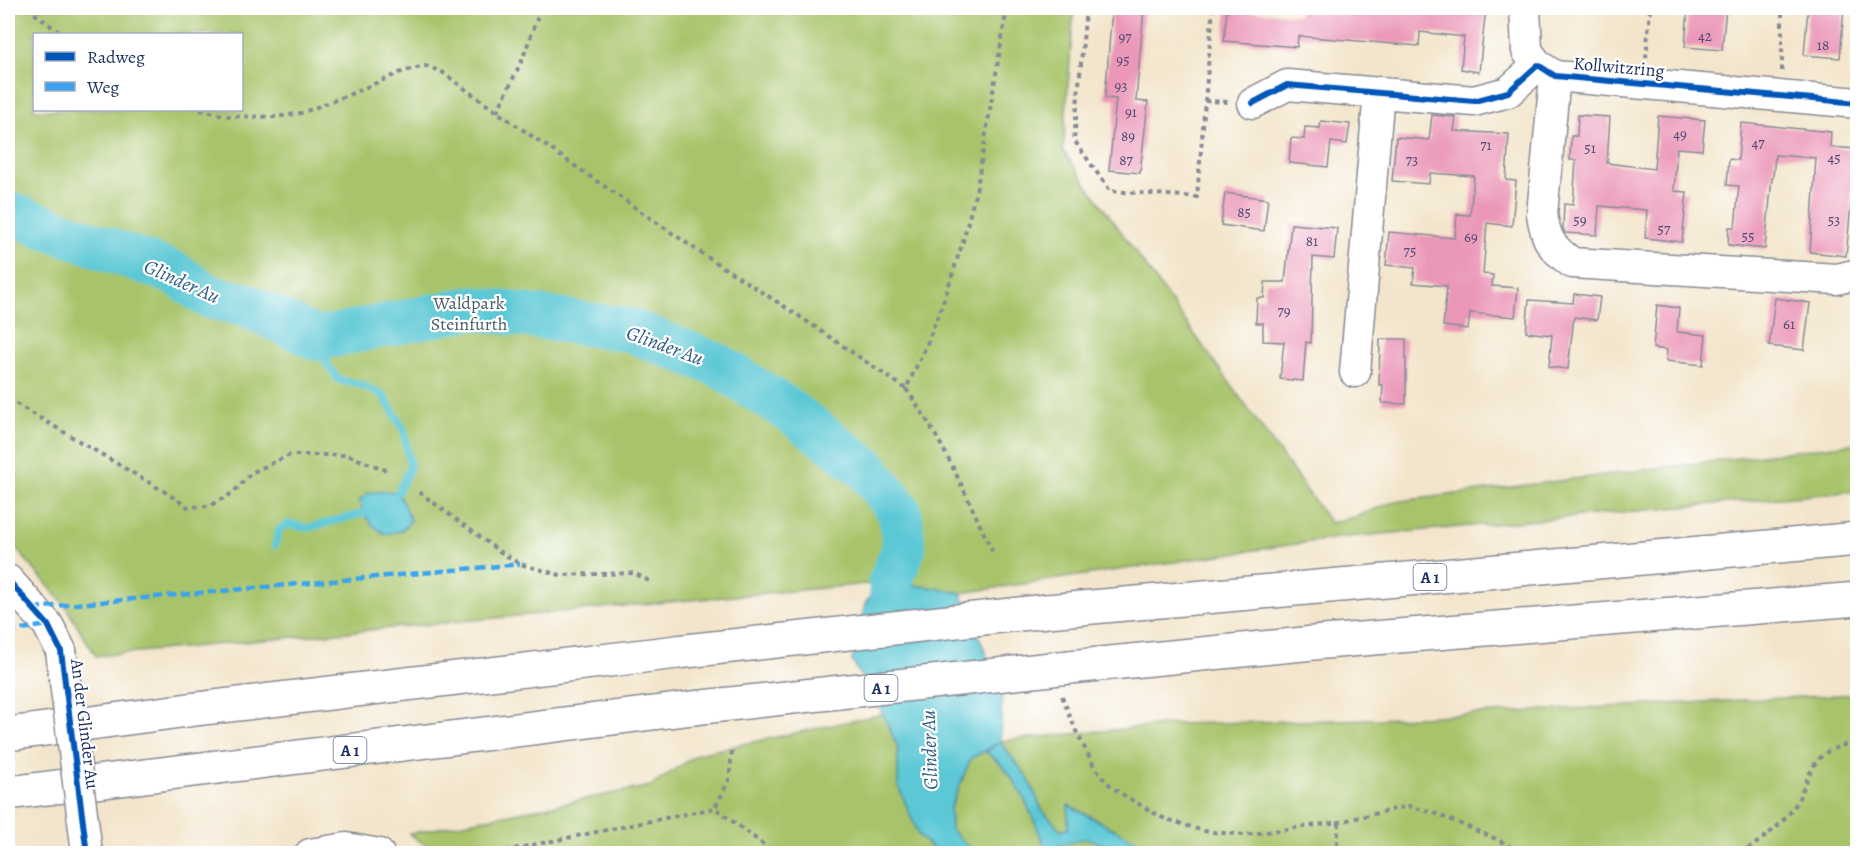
<svg xmlns="http://www.w3.org/2000/svg" width="1865" height="861" font-family="Alegreya,serif">
<style>
.green{fill:#a8c46b;stroke:#627a64;stroke-width:1.5;fill-rule:evenodd}
.water{fill:#5cc8d5;stroke:#3c7c9a;stroke-width:1.5}
.lines{fill:none;stroke-linecap:round;stroke-linejoin:round}
.stream{stroke:#5cc8d5;stroke-width:8}
.river{stroke:#5cc8d5;stroke-width:44}
.building{fill:#eb97b8}
.minor-casing{stroke:#878a94;stroke-width:33}
.highway-casing{stroke:#878a94;stroke-width:36}
.path{stroke:#878a94;stroke-width:4;stroke-dasharray:4.5 4.5;stroke-linecap:butt}
.minor{stroke:#fff;stroke-width:30}
.highway{stroke:#fff;stroke-width:33}
.minor-bridge-casing{stroke:#878a94;stroke-width:33;stroke-linecap:butt}
.highway-bridge-casing{stroke:#878a94;stroke-width:36;stroke-linecap:butt}
.minor-bridge{stroke:#fff;stroke-width:30}
.highway-bridge{stroke:#fff;stroke-width:33}
.quiet{stroke:#3da3ed;stroke-width:4.5;stroke-dasharray:9 4.5;stroke-linecap:butt}
.cycleway-casing{stroke:#fff;stroke-width:10}
.cycleway{stroke:#0057b8;stroke-width:6}
.labels{text-anchor:middle;stroke-width:4.5;stroke-linejoin:round;paint-order:stroke}
.number-label{font-size:15px;fill:#4f4974}
.shield{fill:#fff;stroke:#5f6d8e;stroke-width:1.5}
.shield-label{font-size:16px;font-weight:bold;fill:#1b2f5e}
.street-label{font-size:18px;fill:#1b2f5e;stroke:#fff}
.park-label{font-size:18px;fill:#455c62;stroke:#fff}
.water-label{font-size:20px;font-style:italic;fill:#2e5d82;stroke:#fff}
</style>
<rect width="100%" height="100%" fill="#fff"/>
<filter id="ink" filterUnits="userSpaceOnUse"><feTurbulence type="fractalNoise" baseFrequency=".0167" numOctaves="2"/><feDisplacementMap in="SourceGraphic" scale="12" xChannelSelector="R" yChannelSelector="G"/><feConvolveMatrix kernelMatrix="1 2 1 2 8 2 1 2 1" color-interpolation-filters="sRGB"/></filter>
<filter id="wash" filterUnits="userSpaceOnUse"><feTurbulence type="fractalNoise" baseFrequency=".008" numOctaves="4" result="noise"/><feDisplacementMap in="SourceGraphic" scale="24" xChannelSelector="R" yChannelSelector="G"/><feGaussianBlur stdDeviation="1.35" result="paint"/><feColorMatrix in="noise" values="0 0 0 0 0 0 0 0 0 0 0 0 0 0 0 0 0 1.4 0 .05"/><feComposite in="paint" operator="in"/></filter>
<g filter="url(#wash)">
<rect width="100%" height="100%" fill="#f3e5cb"/>
<path class="green" d="M8,8H1074L1063,151L1330,523L1358,516L1393,502L1857,443V491L1337,538L961,593L935,588L890,582L569,611L96,656L64,604L8,539ZM34,34H242V110H34Z
M1857,694V853H1159L1069,805L1068,829H1060L1042,810L1028,778L1000,742L986,752C1018,773 1029,810 1044,844L1051,848L1086,838L1127,853H975L951,830L950,809L971,758L985,751L1000,741L1174,724L1378,719Z
M883,714L898,748V785L919,836L937,853L439,854L409,834L651,786L698,754Z"/>
<path class="water" d="M385,491L398,492L411,521L401,531L385,534C369,524 366,520 359,501L368,493Z
M890,582L935,588L961,593L991,666L1002,700L1000,741L985,751L971,758L950,809L951,830L975,853H937L919,836L898,785V748L883,714L852,661L865,604L878,584Z
M1000,742L1028,778L1042,810L1060,829H1068V805L1159,853H1127L1086,838L1051,848L1044,844C1029,810 1018,773 986,752Z"/>
<g class="lines">
<path class="stream" d="M339,334L329,348L326,363L339,380L359,384L383,395L404,430L410,467L398,492
M275,545L279,530L288,524L308,528L364,513"/>
<path class="river" d="M8,213L174,273L210,297L246,305L317,339L471,308L630,330L720,366L790,411L867,469L900,512L904,548L890,582L892,598L908,639"/>
</g>
<g id="blocks">
<path class="building" d="M1112,8H1144L1136,101L1148,102L1140,173L1109,170L1116,99L1105,98Z
M1300,8H1358L1425,13V8H1486L1479,72L1461,69L1464,37L1420,32L1419,46L1298,36L1297,47L1224,41L1227,9L1299,15Z
M1688,8H1726L1722,50L1685,47Z
M1808,8H1844L1840,58L1804,55Z
M1432,115L1456,117L1454,131L1509,134L1506,180L1516,181L1512,226L1487,223L1483,274L1493,275L1492,286L1518,288L1515,317L1470,313L1468,329L1443,326L1447,286L1413,283L1415,268L1386,265L1389,232L1455,238L1457,214L1470,215L1474,176L1430,173L1429,184L1392,181L1396,137L1429,140Z
M1578,115L1610,117L1607,163L1654,169L1658,116L1705,120L1702,150L1677,148L1674,191L1687,192L1682,242L1645,238L1647,210L1599,206L1597,235L1565,233L1563,228L1564,204L1573,205L1576,160H1570L1571,136H1577Z
M1321,121L1350,124L1347,144L1331,142L1328,167L1289,163L1291,138L1304,139L1305,127L1320,128Z
M1741,123L1831,132L1830,147L1857,149V174H1854L1846,256L1810,252L1816,158L1775,155L1773,178H1772L1765,249L1728,245L1729,227H1735L1739,186L1727,185L1729,159L1738,160Z
M1225,193L1268,199L1264,231L1221,225Z
M1291,224L1337,228L1334,259L1313,257L1311,343L1306,342L1303,381L1280,379L1284,342L1263,341V323H1256L1257,298H1264L1265,282H1285Z
M1574,294L1600,297L1597,320L1574,317L1568,369L1549,367L1552,335L1526,332L1529,300L1573,303Z
M1775,298L1810,303L1804,350L1769,346Z
M1657,305L1679,308L1677,332L1706,335L1703,365L1666,361L1667,350L1653,348Z
M1380,339H1406V404L1382,403L1383,385H1379Z"/>
</g>
</g>
<g filter="url(#ink)">
<use href="#blocks" fill-opacity="0" stroke="#878a94" stroke-width="1.5"/>
<g class="lines">
<defs>
<path id="minor" d="M1525,8L1527,51L1538,65
M1555,76L1542,214C1546,241 1551,247 1572,263L1837,279L1858,274
M1253,103L1287,85L1474,101L1508,92L1538,65L1555,76L1858,103
M1355,372L1379,92
M8,580L48,625L61,651
M310,854L346,848L379,854"/>
<path id="highway" d="M1047,611L1858,539
M1070,667L1324,642L1858,599
M8,734L196,709L677,652
M8,793L693,708"/>
</defs>
<use href="#minor" class="minor-casing"/>
<use href="#highway" class="highway-casing"/>
<path class="path" d="M27,8L62,34
M1086,8L1074,140L1110,191L1197,197L1213,8
M1646,58L1650,8
M1782,71V8
M1205,101L1229,102
M200,110L228,116L276,117L301,113L346,96L404,71L425,66L442,72L497,112L698,251L799,316L906,389L927,344L946,294L963,241L977,187L1007,8
M497,112L522,60L541,8
M906,389C943,440 967,497 993,553
M8,399L165,492L188,507L209,506L233,493L251,473L290,455H347L386,470
M419,492L499,551L520,564L560,575L634,573L651,582
M1062,696L1076,731L1093,764L1105,781L1120,793L1161,817L1203,831L1245,835L1339,822L1408,806L1434,813L1494,838L1524,854
M732,751L729,780L715,808L776,854
M488,854L715,808
M1336,854L1339,822
M1740,854C1761,841 1787,822 1798,800C1806,785 1811,762 1827,752C1836,747 1848,744 1858,740"/>
<use href="#minor" class="minor"/>
<use href="#highway" class="highway"/>
<defs>
<path id="minor-bridge" d="M61,651L87,852"/>
<path id="highway-bridge" d="M677,652L1047,611
M693,708L1070,667"/>
</defs>
<use href="#minor-bridge" class="minor-bridge-casing"/>
<use href="#highway-bridge" class="highway-bridge-casing"/>
<use href="#minor-bridge" class="minor-bridge"/>
<use href="#highway-bridge" class="highway-bridge"/>
<path class="quiet" d="M33,608L520,564
M8,631L48,625"/>
<defs>
<path id="cycleway" d="M1253,103L1287,85L1474,101L1508,92L1538,65L1555,76L1858,103
M8,580L48,625L61,651L87,854"/>
</defs>
<use href="#cycleway" class="cycleway-casing"/>
<use href="#cycleway" class="cycleway"/>
</g>
</g>
<g class="labels">
<g class="number-label">
<text x="1705" y="41">42</text>
<text x="1125" y="42">97</text>
<text x="1823" y="50">18</text>
<text x="1123" y="65">95</text>
<text x="1121" y="91">93</text>
<text x="1131" y="117">91</text>
<text x="1680" y="139">49</text>
<text x="1128" y="141">89</text>
<text x="1758" y="148">47</text>
<text x="1486" y="150">71</text>
<text x="1590" y="153">51</text>
<text x="1834" y="163">45</text>
<text x="1126" y="165">87</text>
<text x="1412" y="165">73</text>
<text x="1244" y="217">85</text>
<text x="1580" y="225">59</text>
<text x="1834" y="225">53</text>
<text x="1664" y="234">57</text>
<text x="1748" y="241">55</text>
<text x="1471" y="242">69</text>
<text x="1312" y="246">81</text>
<text x="1410" y="256">75</text>
<text x="1284" y="316">79</text>
<text x="1789" y="329">61</text>
</g>
<g class="shield">
<rect x="1413.5" y="564" width="33" height="26" rx="4.5"/>
<rect x="864.5" y="675" width="33" height="26" rx="4.5"/>
<rect x="333.5" y="737" width="33" height="26" rx="4.5"/>
</g>
<g class="shield-label">
<text x="1430" y="583">A 1</text>
<text x="881" y="694">A 1</text>
<text x="350" y="756">A 1</text>
</g>
<g class="street-label">
<text transform="translate(1619 67) rotate(5)" y="6">Kollwitzring</text>
<text transform="translate(85 724) rotate(83)" y="6">An der Glinder Au</text>
</g>
<g class="park-label">
<text x="469" y="309">Waldpark<tspan x="469" dy="21">Steinfurth</tspan></text>
</g>
<g class="water-label">
<text transform="translate(182 281) rotate(24)" y="7">Glinder Au</text>
<text transform="translate(665 345) rotate(20)" y="7">Glinder Au</text>
<text transform="translate(929 750) rotate(-92)" y="7">Glinder Au</text>
</g>
</g>
<rect width="1865" height="861" fill="none" stroke="#fff" stroke-width="30"/>
<rect x="33" y="33" width="210" height="78" fill="#ffffff" stroke="#a4acbf" stroke-width="1.5"/>
<rect x="45" y="52" width="30" height="9" fill="#0057b8" stroke="#a4acbf" stroke-width="1.5"/>
<text x="87" y="63" font-size="18" fill="#1b2f5e">Radweg</text>
<rect x="45" y="82" width="30" height="9" fill="#3da3ed" stroke="#a4acbf" stroke-width="1.5"/>
<text x="87" y="93" font-size="18" fill="#1b2f5e">Weg</text>
</svg>
